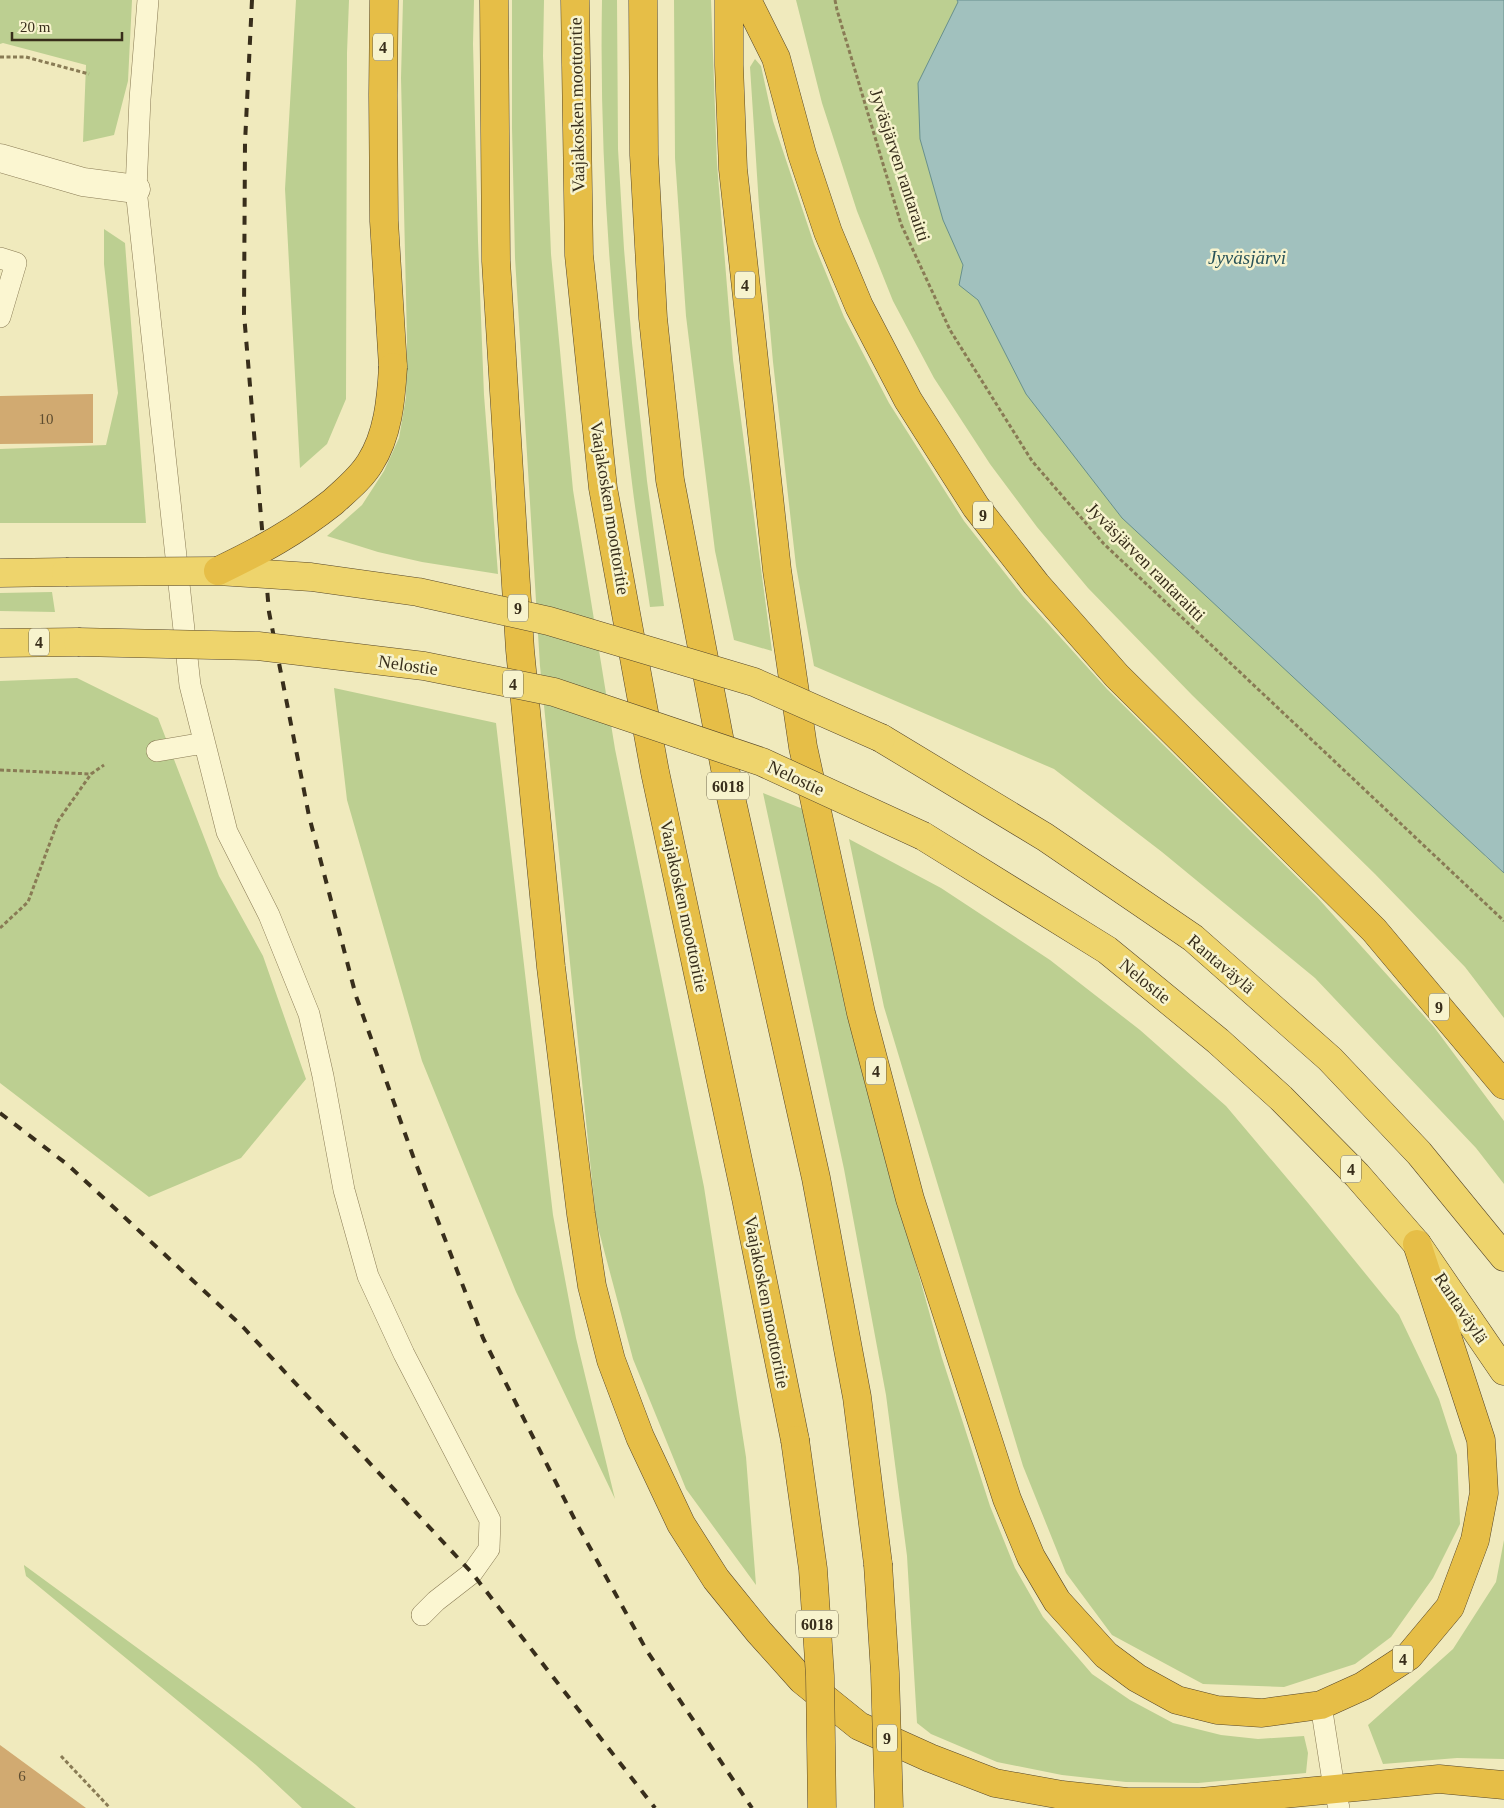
<svg xmlns="http://www.w3.org/2000/svg" width="1504" height="1808" font-family="'Times New Roman',serif">
<style>
.green{fill:#bccf91}
.water{fill:#a1c1be;stroke:#68908d}
.building{fill:#d1aa71}
.lines{fill:none;stroke-linecap:round;stroke-linejoin:round}
.service-casing{stroke:#897b55;stroke-width:22}
.minor-casing{stroke:#897b55;stroke-width:29}
.trunk-casing{stroke:#57472a;stroke-width:29}
.motorway-casing{stroke:#57472a;stroke-width:29}
.path{stroke:#897b55;stroke-width:3;stroke-dasharray:4 2.5;stroke-linecap:butt}
.service{stroke:#fbf6d1;stroke-width:21}
.minor{stroke:#fbf6d1;stroke-width:28}
.trunk{stroke:#eed46c;stroke-width:28}
.motorway{stroke:#e6be47;stroke-width:28}
.rail{stroke:#382e1b;stroke-width:4;stroke-dasharray:9 9;stroke-linecap:butt}
.trunk-bridge-casing{stroke:#57472a;stroke-width:29;stroke-linecap:butt}
.motorway-bridge-casing{stroke:#57472a;stroke-width:29;stroke-linecap:butt}
.trunk-bridge{stroke:#eed46c;stroke-width:28}
.motorway-bridge{stroke:#e6be47;stroke-width:28}
.labels{text-anchor:middle;stroke-width:5;stroke-linejoin:round;paint-order:stroke}
.number-label{font-size:15px;fill:#5e4d30}
.shield{fill:#f7f3cd;stroke:#716950;stroke-width:1}
.shield-label{font-size:16px;font-weight:bold;fill:#382e1b}
.street-label{font-size:18px;fill:#382e1b;stroke:#f7f3cd}
.water-label{font-size:19px;font-style:italic;fill:#295359;stroke:#f7f3cd}
</style>
<rect width="100%" height="100%" fill="#f0eabd"/>
<path class="green" d="M0,0H132L128,81L114,135L83,142L86,65L3,43L0,44Z
M296,0H349L347,53L346,399L327,444L300,468L285,189Z
M403,0H474L473,44L478,241L484,395L498,574L422,562L378,552L327,536L362,505L384,471L399,438L406,397L407,340L401,78Z
M512,0H544L543,56L551,254L573,490L615,749L704,1187L746,1457L756,1585L686,1489L633,1359L596,1220L540,666L515,258L512,128Z
M602,0H617L618,149L624,249L632,343L647,481L664,606L650,607C644,565 637,524 632,483C612,323 599,161 602,0Z
M674,0H711L717,164L733,360L772,651L734,640L715,551L686,316L675,158Z
M796,0H1187L1485,856L1504,873V1018L1465,967L1375,874L1192,695L1088,588L1037,527L990,464L934,378L893,301L857,211L822,103Z
M755,59L761,66L773,121L814,244L844,317L889,403L964,521L1023,596L1107,689L1317,897L1434,1027L1504,1121V1184L1476,1148L1315,978L1162,852L1054,769L814,666L796,566L773,362L759,206L750,67Z
M104,229L125,243L146,523H0V449L106,445L118,393L104,264Z
M52,592L55,612L0,611V593Z
M77,678L158,718L219,876L263,956L306,1079L241,1158L149,1197L0,1083V681Z
M334,688L496,723L553,1215L576,1338L615,1499L516,1292L422,1061L347,800Z
M763,793L803,809L899,1204L942,1358L990,1506L1015,1568L1043,1617L1092,1674L1130,1700L1173,1723L1221,1735L1258,1739L1304,1736L1308,1753L1306,1773L1198,1783L1126,1782L1062,1775L997,1762L931,1734L917,1723L907,1556L886,1395L844,1169Z
M849,839L941,888L1050,960L1140,1030L1226,1106L1308,1203L1399,1315L1439,1399L1457,1455L1460,1524L1433,1578L1391,1637L1355,1664L1284,1687L1203,1684L1112,1635L1066,1573L1023,1466L884,1007Z
M1504,1540V1759L1457,1758L1383,1764L1368,1725L1453,1649L1496,1582Z
M24,1566V1565L356,1808H302L256,1765L26,1576Z"/>
<path class="water" d="M957,0H1504V873L1122,518L1026,394L978,300L959,285L963,265L943,220L920,139L918,83L958,2Z"/>
<path class="building" d="M93,394V443L0,444V396Z
M0,1745L86,1808H0Z"/>
<g class="lines">
<defs>
<path id="service" d="M148,0L140,99L136,189L190,685L227,832L269,915L309,1014L323,1076L344,1190L368,1276L404,1354L490,1520L489,1549L472,1573L436,1601L422,1615
M0,258L16,263L0,317
M157,751L204,743
M1321,1705L1334,1788L1339,1808"/>
<path id="minor" d="M0,158L83,182L136,189"/>
<path id="trunk" d="M0,573L66,572
M0,643L78,642
M881,738L1045,837L1193,938L1330,1059L1419,1153L1504,1257
M923,836L1107,950L1218,1041L1281,1098L1357,1175L1417,1244L1504,1371"/>
<path id="motorway" d="M384,0L383,95L384,221L393,367
M494,0L496,261L520,650L551,967L581,1214L592,1286L611,1360L640,1437L681,1524L716,1579L759,1632L802,1680L859,1726L930,1758L995,1783L1062,1795L1127,1802H1201L1439,1779L1504,1785
M575,0L579,255L603,488L655,772L746,1198L795,1440
M643,0L644,155L653,318L670,480L728,784L816,1178L857,1397L878,1564
M729,0V65L733,169L777,570L803,747L861,1013L910,1199L1007,1499L1031,1557L1057,1601L1106,1655L1137,1678L1177,1700L1217,1710L1262,1713L1321,1705L1363,1686L1409,1656L1450,1607L1475,1540L1484,1493L1481,1440L1417,1244
M747,0L776,58L802,154L828,232L859,306L908,400L976,507L1036,584L1117,676L1374,930L1504,1085"/>
</defs>
<use href="#service" class="service-casing"/>
<use href="#minor" class="minor-casing"/>
<use href="#trunk" class="trunk-casing"/>
<use href="#motorway" class="motorway-casing"/>
<path class="path" d="M835,0L837,10L901,224L950,330L1032,461L1104,544L1504,921
M0,57H26L89,74
M0,770L91,774
M0,928L28,902L58,821L91,774L104,765
M61,1756L110,1808"/>
<use href="#service" class="service"/>
<use href="#minor" class="minor"/>
<use href="#trunk" class="trunk"/>
<use href="#motorway" class="motorway"/>
<path class="rail" d="M252,0L245,143L244,314L269,612L309,816L356,996L413,1156L483,1338L578,1526L647,1651L752,1808
M0,1113L68,1165L243,1327L472,1573L655,1808"/>
<defs>
<path id="trunk-bridge" d="M66,572L218,571L311,577L418,592L549,621L754,682L881,738
M78,642L258,646L424,666L554,692L762,762L923,836"/>
<path id="motorway-bridge" d="M218,571C262,550 295,532 333,502C346,490 361,478 370,463C388,435 391,400 393,367
M795,1440L813,1569L820,1676L822,1808
M878,1564L885,1673L889,1808"/>
</defs>
<use href="#trunk-bridge" class="trunk-bridge-casing"/>
<use href="#motorway-bridge" class="motorway-bridge-casing"/>
<use href="#trunk-bridge" class="trunk-bridge"/>
<use href="#motorway-bridge" class="motorway-bridge"/>
</g>
<g class="labels">
<g class="number-label">
<text x="46" y="424">10</text>
<text x="22" y="1781">6</text>
</g>
<g class="shield">
<rect x="373" y="33.5" width="20" height="27" rx="4"/>
<rect x="735" y="271.5" width="20" height="27" rx="4"/>
<rect x="973" y="501.5" width="20" height="27" rx="4"/>
<rect x="508" y="594.5" width="20" height="27" rx="4"/>
<rect x="29" y="628.5" width="20" height="27" rx="4"/>
<rect x="503" y="670.5" width="20" height="27" rx="4"/>
<rect x="707" y="772.5" width="42" height="27" rx="4"/>
<rect x="1429" y="993.5" width="20" height="27" rx="4"/>
<rect x="866" y="1057.5" width="20" height="27" rx="4"/>
<rect x="1341" y="1155.5" width="20" height="27" rx="4"/>
<rect x="796" y="1610.5" width="42" height="27" rx="4"/>
<rect x="1393" y="1645.5" width="20" height="27" rx="4"/>
<rect x="877" y="1724.5" width="20" height="27" rx="4"/>
</g>
<g class="shield-label">
<text x="383" y="53">4</text>
<text x="745" y="291">4</text>
<text x="983" y="521">9</text>
<text x="518" y="614">9</text>
<text x="39" y="648">4</text>
<text x="513" y="690">4</text>
<text x="728" y="792">6018</text>
<text x="1439" y="1013">9</text>
<text x="876" y="1077">4</text>
<text x="1351" y="1175">4</text>
<text x="817" y="1630">6018</text>
<text x="1403" y="1665">4</text>
<text x="887" y="1744">9</text>
</g>
<g class="street-label">
<text transform="translate(577 105) rotate(-91)" y="6">Vaajakosken moottoritie</text>
<text transform="translate(900 165) rotate(72)" y="6">Jyväsjärven rantaraitti</text>
<text transform="translate(610 508) rotate(81)" y="6">Vaajakosken moottoritie</text>
<text transform="translate(1146 562) rotate(45)" y="6">Jyväsjärven rantaraitti</text>
<text transform="translate(408 665) rotate(8)" y="6">Nelostie</text>
<text transform="translate(796 778) rotate(25)" y="6">Nelostie</text>
<text transform="translate(684 906) rotate(78)" y="6">Vaajakosken moottoritie</text>
<text transform="translate(1221 964) rotate(40)" y="6">Rantaväylä</text>
<text transform="translate(1145 981) rotate(39)" y="6">Nelostie</text>
<text transform="translate(767 1302) rotate(79)" y="6">Vaajakosken moottoritie</text>
<text transform="translate(1461 1308) rotate(56)" y="6">Rantaväylä</text>
</g>
<g class="water-label">
<text x="1247" y="264">Jyväsjärvi</text>
</g>
</g>
<path d="M12 32v8h110v-8" fill="none" stroke="#382e1b" stroke-width="2.5"/>
<text x="20" y="32" font-size="15" fill="#382e1b" stroke="#f7f3cd" stroke-width="4" paint-order="stroke">20 m</text>
</svg>
